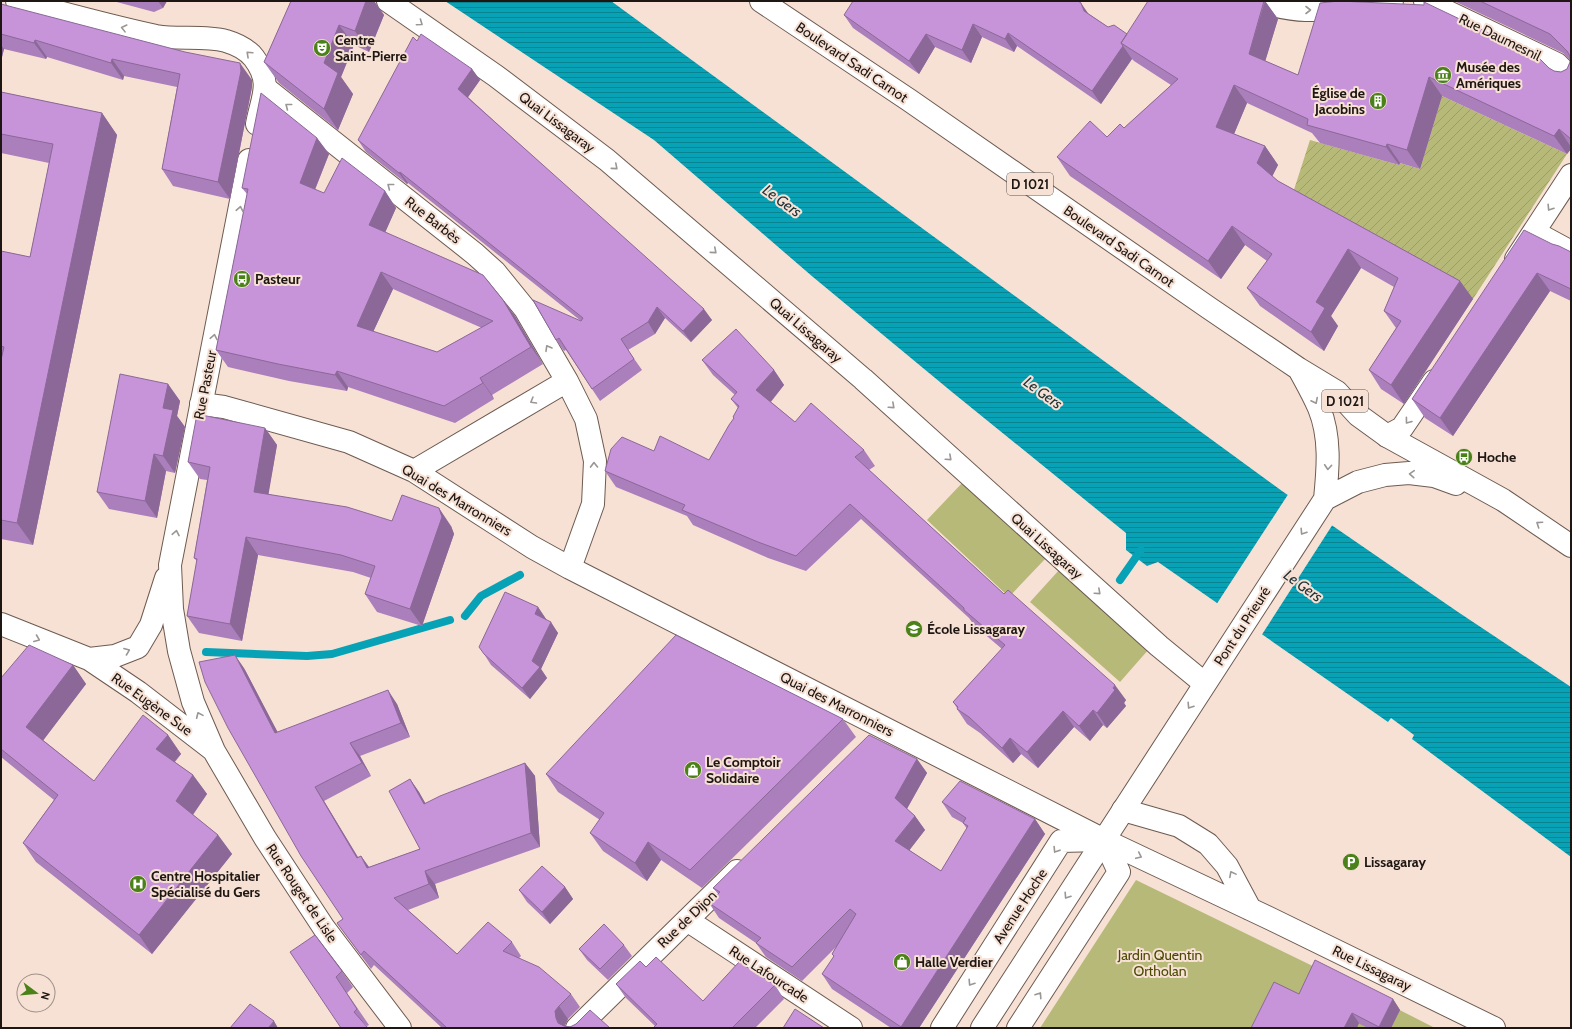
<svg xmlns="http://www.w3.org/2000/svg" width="1572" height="1029" font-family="Cabin,sans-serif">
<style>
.green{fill:#b7b978}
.garden{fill:url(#garden-furrows)}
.water{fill:url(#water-rules)}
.pier{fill:#f7e1d5}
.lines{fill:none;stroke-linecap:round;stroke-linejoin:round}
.stream{stroke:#07a2b5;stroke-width:8}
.minor-casing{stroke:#6d5a50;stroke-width:24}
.secondary-casing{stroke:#6d5a50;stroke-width:24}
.primary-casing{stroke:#6d5a50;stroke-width:24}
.minor{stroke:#fff;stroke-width:22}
.secondary{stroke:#fff;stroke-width:22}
.primary{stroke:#fff;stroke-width:22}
.wall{fill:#ab7fbb;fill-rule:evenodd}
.shaded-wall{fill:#8b6898}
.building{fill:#c794d9;stroke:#8b6898;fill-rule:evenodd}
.oneway{stroke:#999694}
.labels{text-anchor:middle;stroke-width:4;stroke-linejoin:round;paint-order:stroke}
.shield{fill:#f7e1d5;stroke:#5e534c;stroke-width:1}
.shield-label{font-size:13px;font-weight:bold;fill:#1d1612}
.street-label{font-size:14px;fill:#1d1612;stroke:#f7e1d5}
.poi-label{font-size:14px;font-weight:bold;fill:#1d1612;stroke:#f7e1d5;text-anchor:start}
.park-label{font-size:14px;fill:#494901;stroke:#f7e1d5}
.water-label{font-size:15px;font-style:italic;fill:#20363a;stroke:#f7e1d5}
</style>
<defs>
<pattern id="garden-furrows" width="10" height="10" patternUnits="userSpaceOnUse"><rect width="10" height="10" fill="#b7b978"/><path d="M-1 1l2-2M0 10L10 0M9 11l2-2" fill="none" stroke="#9d9e67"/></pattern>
<pattern id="water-rules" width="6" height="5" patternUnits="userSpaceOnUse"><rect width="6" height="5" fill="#07a2b5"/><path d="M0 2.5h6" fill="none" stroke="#078392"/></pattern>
</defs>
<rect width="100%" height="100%" fill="#f7e1d5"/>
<path class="green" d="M964,481L1046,558L1009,597L927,520Z
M1060,569L1149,649L1120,682L1030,602Z
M1136,880L1323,971L1435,1028H1040Z"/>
<path class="garden" d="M1442,96L1567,154L1473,299L1291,199L1310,140L1399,165L1400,163L1420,169Z"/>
<path class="water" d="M445,1H611L1282,491L1458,612L1571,687V857L1412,739L1414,735L1391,718L1388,722L1158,562L1147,566L1126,550V533L952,392L813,277L654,140Z"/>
<path class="pier" d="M1289,493L1333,524L1261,636L1216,605Z"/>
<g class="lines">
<path class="stream" d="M1120,580L1141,550
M465,616L481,596L520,575
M206,652L307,656L332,654L450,620"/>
<defs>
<path id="minor" d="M388,1L496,76L607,160L863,379L1159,646L1204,683
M1256,1C1272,5 1288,10 1305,10C1334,11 1363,5 1392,1
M1425,1L1557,64L1571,78
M265,88L475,254L495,272L525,309L567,381L586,419L595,461L593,504L570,568
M1534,232L1571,252
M1516,259L1571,175
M201,404L224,407L349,442L414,471L532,547L570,568L1104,840L1271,919L1494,1028
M1387,436L1402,428L1434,381
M414,471L567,381
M1123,810L1179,826L1208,844L1227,866L1250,909
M687,920L851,1028
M577,1028L737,871
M942,1028L1061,841L1101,840
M1018,1028L1119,872L1104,840"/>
<path id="secondary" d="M17,1C63,13 109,26 156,36C178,40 204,35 226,41C236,44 247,49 254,58C273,83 262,97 257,124
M249,160L170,565L172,609L179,651L193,702L214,751L265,838L324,928L400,1028
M1,624L89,659L138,692L212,749
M89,659L115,656L138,647L151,625L166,578"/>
<path id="primary" d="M761,1L909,100L1209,308L1299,369L1337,392L1358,415L1387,436L1503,500L1571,546
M1325,499L1358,482L1385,475L1409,473L1434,476L1456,484
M982,1028L1325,499C1328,469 1331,437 1319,408C1313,394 1306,382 1299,369"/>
</defs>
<use href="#minor" class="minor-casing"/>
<use href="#secondary" class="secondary-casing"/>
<use href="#primary" class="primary-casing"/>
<use href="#minor" class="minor"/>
<use href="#secondary" class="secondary"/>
<use href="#primary" class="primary"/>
</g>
<path class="wall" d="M113,1H167L163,8L154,12Z
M291,1H374L384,15L369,52L354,45L341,77L353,94L338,130L279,83L264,62Z
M1265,1L1278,19L1265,61L1298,75L1549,68L1554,71L1561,72L1567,69L1570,62V60L1563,53L1454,1H1571V149L1567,154L1442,96L1420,169L1400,163L1399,165L1320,143L1312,133L1247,103L1234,134L1265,146L1278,165L1272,176L1278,181L1460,281L1473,299L1404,404L1381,389L1369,370L1396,328L1384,311L1394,287L1361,268L1331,316L1338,326L1324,351L1260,306L1247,288L1267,261L1245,245L1221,279L1070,176L1057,157L1107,137L1124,128L1171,85L1134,61L1132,59L1101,104L1017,46L1014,52L982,37L971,63L935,47L919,74L853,28L844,15L1089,14L1108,27L1127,34Z
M1,4L252,80V87L230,199L173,186L162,169L177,87L124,76L123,80L47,57L46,59L4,49L1,61Z
M417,41L472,69L480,80L468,97L712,320L691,342L665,318L655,334L628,350L642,370L600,401L566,350L564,351L556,340L581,321L408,183L407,184L366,152L358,140Z
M1,92L102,113L117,135L33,545L1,539V251L30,257L49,163L1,153Z
M317,138L329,154L315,190L324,193L385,191L396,208L385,232L503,300L515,316L543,364L492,395L494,399L455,423L348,387L347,391L289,381L228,367L216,350L247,194L242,188ZM393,289L482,328L437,352L373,332Z
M1552,244L1571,252V301L1550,291L1453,436L1425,418L1412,399Z
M702,360L774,370L784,385L771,402L795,422L864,450L875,466L869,470L1004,594L1126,700L1124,703L1126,706L1107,728L1103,725L1090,741L1074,727L1038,768L1021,754L1013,763L980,733L967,724L957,709V708L953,702L1002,649L974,625L969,618L861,519L806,571L768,558L693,525L687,516L616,487L605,471L654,451L709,460L734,418L733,417L738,408L731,399L735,395L713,375Z
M168,384L180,401L177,416L185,427L175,473L166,471L157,518L109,509L97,492Z
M265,428L277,445L268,494L392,521L451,526L454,534L422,626L377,612L365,594L371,578L353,572L258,555L242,641L199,633L187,616L197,561L194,558L207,480L200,479L188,462Z
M538,607L546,619L558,633L541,669L547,678L530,699L491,665L484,654Z
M73,665L86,684L43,740L94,781L168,735L181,754L175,762L193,775L207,794L193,815L218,835L232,854L152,954L36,862L23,843L54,800L1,757V678Z
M244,668L277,732L397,704L410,737L360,756L371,776L324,801L358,857L361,856L369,867L420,849L410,779L419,792L425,804L525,763L535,776L540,847L435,884L439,898L408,910L457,954L512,942L521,956L519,958L571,994L580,1007L568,1019L565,1025V1026L610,1028H442L374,965L371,969L337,923L343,919Z
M843,719L856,737L702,888L661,860L647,881L603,851L590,833L600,820L558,792L546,774Z
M917,759L927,773L907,809L915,816L925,830L909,850L941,871L967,829L963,823L952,817L942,802L1035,819L1045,834L919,1028H891L832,989L822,974L834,957L832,954L836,947L802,981L766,957L756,943L719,918L709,903L718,894L713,888Z
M565,887L573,899L550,924L527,902L519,890Z
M624,945L632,956L608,980L587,960L579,949Z
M290,952L342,971L353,987L347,993L369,1025L367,1026Z
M646,967L703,1001L775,985L784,999L755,1028H653L655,1026L626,998L616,984Z
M1299,994L1393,999L1400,1010L1391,1028H1368Z"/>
<path class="shaded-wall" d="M158,1H167L163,8Z
M366,1H374L384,15L369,52L355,31Z
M1265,1L1278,19L1262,72L1249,54Z
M1081,3L1090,16L1084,11Z
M973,24L982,37L971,63L962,50Z
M339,25L354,45L341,77L353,94L338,130L324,109V63Z
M1008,33L1017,46L1014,52L1005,39Z
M926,34L935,47L919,74L909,61Z
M35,40L47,57L46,59L34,43Z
M1,45L4,49L1,61Z
M1123,46L1132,59L1101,104L1092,91Z
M112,59L124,76L123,80L111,63Z
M240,63L252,80V87L230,199L218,182Z
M472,69L480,80L466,100L458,89Z
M1429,77L1442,96L1420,169L1407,150Z
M1234,85L1247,103L1229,146L1216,127Z
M102,113L117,135L33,545L17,523Z
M1559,129L1571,147V149L1567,154L1554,136Z
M317,138L329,154L311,199L300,183Z
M1387,144L1400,163L1399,165L1386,147Z
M1265,146L1278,165L1270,181L1257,163Z
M400,172L408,183L407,184L399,173Z
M385,191L396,208L381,242L369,225Z
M1232,226L1245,245L1221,279L1208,261Z
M1348,249L1361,268L1331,316L1338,326L1324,351L1311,332L1316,302Z
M381,272L393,289L368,343L357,326Z
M1537,273L1550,291L1453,436L1440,418Z
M1460,281L1473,299L1404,404L1391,385Z
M503,300L515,316L543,364L531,347Z
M657,307L665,318L655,334L648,322Z
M704,309L712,320L691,342L683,331Z
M774,370L784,385L767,406L756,390Z
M337,371L348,387L347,391L335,375Z
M480,378L492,395L494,399L483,383Z
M168,384L180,401L177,416L185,427L175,473L163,456V408Z
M265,428L277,445L266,509L254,492Z
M154,454L166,471L157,518L145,501Z
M439,508L451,526L454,534L422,626L410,609Z
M246,537L258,555L242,641L230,624Z
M538,607L546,619L543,625L535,614Z
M551,622L558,633L541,669L547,678L530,699L522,688L532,661Z
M235,655L244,668L285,746L275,733Z
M73,665L86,684L39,746L26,727Z
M1115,685L1126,700L1124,703L1126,706L1107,728L1097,713Z
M388,690L397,704L410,737L401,723Z
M1093,710L1103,725L1090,741L1079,726Z
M1063,711L1074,727L1038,768L1027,752Z
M168,735L181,754L169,768L156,749Z
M1010,738L1021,754L1013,763L1002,748Z
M350,743L360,756L371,776L362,763Z
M917,759L927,773L905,812L895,798Z
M525,763L535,776L540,847L531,833Z
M193,775L207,794L189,820L176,801Z
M410,779L419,792L434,818L424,804Z
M315,787L324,801L366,871L357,858Z
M915,816L925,830L905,856L895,841Z
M1035,819L1045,834L919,1028H902L901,1027Z
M218,835L232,854L152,954L139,935Z
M648,842L661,860L647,881L635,863Z
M361,856L371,870L367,868Z
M425,871L435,884L439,898L429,884Z
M565,887L573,899L550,924L542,912Z
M1393,999L1400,1010L1391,1028H1380L1379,1027Z
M559,1006L568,1019L565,1025V1028H562L556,1018L555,1011Z
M1352,1013L1359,1023L1357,1028H1344Z
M274,1021L278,1028H269V1027Z"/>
<path class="building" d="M291,1H366L355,31L339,25L324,63L338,73L324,109L264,62Z
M853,1H1078L1081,3L1084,11L1108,27L1114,25L1127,34L1121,43L1123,46L1092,91L1008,33L1005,39L973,24L962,50L926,34L909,61L844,15Z
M1148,1H1264L1249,54L1298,75L1320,3L1339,1L1424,5V2L1537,56L1549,68L1554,71L1561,72L1567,69L1570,62V56L1567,51L1550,34L1480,1H1571V139L1559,129L1554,136L1429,77L1407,150L1387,144L1386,147L1307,125L1308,119L1234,85L1216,127L1265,146L1257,163L1278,181L1460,281L1391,385L1369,370L1401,321L1384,311L1398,278L1348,249L1316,302L1325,308L1311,332L1247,288L1272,254L1232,226L1208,261L1057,157L1090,121L1107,137L1120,124L1124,128L1178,79L1121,43Z
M1,4L185,52L240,63L241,71L218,182L162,169L180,74L112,59L111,63L35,40L34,43L1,34Z
M421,34L472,69L458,89L704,309L683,331L657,307L648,322L621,339L634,359L592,389L559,338L556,340L533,300L581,321L583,318L400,172L399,173L358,140L413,37L417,41Z
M1,92L102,113L17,523L1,520V360L4,347L1,346V251L30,257L53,144L1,134Z
M261,93L317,138L300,183L324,193L342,158L385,191L369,225L483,275L503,300L531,347L480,378L483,383L444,406L337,371L335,375L278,364L216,350L248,189L242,188ZM381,272L493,321L437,352L357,326Z
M1524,230L1552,244L1559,246L1571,252V289L1537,273L1440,418L1412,399Z
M736,329L774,370L756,390L795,422L811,403L864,450L855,457L1004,594L1008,590L1115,685L1113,688L1115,690L1097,713L1093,710L1079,726L1063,711L1027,752L1010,738L1002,748L969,717L957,709L958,707L953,702L1005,645L964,610V608L850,504L796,556L758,542L682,510L685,505L605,471L611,449L622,437L654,451L660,436L709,460L729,425L734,418L733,417L739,406L731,399L737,392L702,360Z
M120,374L168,384L163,408L173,410L163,456L154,454L145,501L97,492Z
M197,414L265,428L254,492L347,507L392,521L402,495L439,508L442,517L410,609L365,594L375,566L341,555L246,537L230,624L187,616L197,559L194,558L210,467L188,462Z
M505,592L538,607L535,614L551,622L532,661L540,667L522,688L484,654L479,647Z
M676,635L843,719L690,870L648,842L635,863L590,833L604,813L546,774Z
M29,645L73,665L26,727L94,781L143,715L168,735L156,749L193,775L176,801L218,835L139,935L23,843L58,795L1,749V678Z
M235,655L275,733L388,690L401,723L350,743L362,763L315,787L357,858L361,856L367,868L420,849L389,791L410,779L424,804L440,796L525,763L531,833L425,871L429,884L394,898L457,954L488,922L512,942L503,951L539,967L571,994L559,1006L555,1011L556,1018L558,1023L564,1026L570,1027L576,1024L590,1010L610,1028H447L364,951L361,955L337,923L343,919L301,856L228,728L205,682L199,662Z
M869,735L917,759L895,798L915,816L895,841L941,871L968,826L963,823L966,818L942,802L960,781L1035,819L901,1027L822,974L834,956L832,954L856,914L850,909L792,967L756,943L761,938L709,903L720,892L713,888Z
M542,866L565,887L542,912L519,890Z
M604,924L624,945L600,969L579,949Z
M315,935L342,971L336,977L357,1009L354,1012L368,1028H341L290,952Z
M656,957L703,1001L739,962L775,985L732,1028H653L657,1024L616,984L640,961L646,967Z
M1315,960L1393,999L1379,1027L1352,1013L1344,1028H1251L1274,982L1299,994Z
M250,1004L274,1021L269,1027L270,1028H230Z
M795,1009L824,1028H783Z"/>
<defs><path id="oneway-chevron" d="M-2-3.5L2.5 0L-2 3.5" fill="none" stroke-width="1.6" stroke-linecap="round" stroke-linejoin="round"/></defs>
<g class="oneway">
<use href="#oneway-chevron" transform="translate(1308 10)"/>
<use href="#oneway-chevron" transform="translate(420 23) rotate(35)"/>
<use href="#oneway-chevron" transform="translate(124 28) rotate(-166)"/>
<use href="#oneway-chevron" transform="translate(249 54) rotate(-137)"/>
<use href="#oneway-chevron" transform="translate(288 106) rotate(-142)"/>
<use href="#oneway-chevron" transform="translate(615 167) rotate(41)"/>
<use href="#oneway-chevron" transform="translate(390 186) rotate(-142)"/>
<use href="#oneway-chevron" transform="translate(1550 208) rotate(123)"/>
<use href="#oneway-chevron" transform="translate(240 209) rotate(-79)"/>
<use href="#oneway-chevron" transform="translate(714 251) rotate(41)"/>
<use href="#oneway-chevron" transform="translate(214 337) rotate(-79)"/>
<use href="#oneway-chevron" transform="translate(548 348) rotate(-120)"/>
<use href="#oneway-chevron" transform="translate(533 401) rotate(150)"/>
<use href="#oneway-chevron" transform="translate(1315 401) rotate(63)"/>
<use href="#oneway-chevron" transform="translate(892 406) rotate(42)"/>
<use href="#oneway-chevron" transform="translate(1408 421) rotate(127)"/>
<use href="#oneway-chevron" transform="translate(949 458) rotate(42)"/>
<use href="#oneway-chevron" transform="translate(594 465) rotate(-91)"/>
<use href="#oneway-chevron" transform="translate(1328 467) rotate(94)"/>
<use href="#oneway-chevron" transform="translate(1412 474) rotate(-176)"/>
<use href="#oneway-chevron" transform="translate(1539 524) rotate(-146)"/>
<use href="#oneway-chevron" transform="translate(1303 532) rotate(123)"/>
<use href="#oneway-chevron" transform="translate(176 533) rotate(-79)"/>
<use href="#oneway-chevron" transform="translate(1098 592) rotate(42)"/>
<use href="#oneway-chevron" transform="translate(37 639) rotate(22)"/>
<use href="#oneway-chevron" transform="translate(127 651) rotate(-21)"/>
<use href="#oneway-chevron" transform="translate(1190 706) rotate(123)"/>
<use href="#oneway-chevron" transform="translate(199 715) rotate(-114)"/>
<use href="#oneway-chevron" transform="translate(1056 850) rotate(122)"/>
<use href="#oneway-chevron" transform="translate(1139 856) rotate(25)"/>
<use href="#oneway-chevron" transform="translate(1232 874) rotate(-118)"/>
<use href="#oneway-chevron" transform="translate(1067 896) rotate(123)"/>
<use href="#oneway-chevron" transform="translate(971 983) rotate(123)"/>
<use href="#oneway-chevron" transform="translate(1039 995) rotate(-57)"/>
</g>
<defs>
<symbol id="theatre-disc" viewBox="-11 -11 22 22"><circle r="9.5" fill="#4a8119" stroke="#f7e1d5"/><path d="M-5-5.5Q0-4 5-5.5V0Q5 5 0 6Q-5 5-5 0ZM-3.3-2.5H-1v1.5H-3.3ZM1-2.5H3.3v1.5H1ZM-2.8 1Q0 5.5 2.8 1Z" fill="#fff"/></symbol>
<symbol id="museum-disc" viewBox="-11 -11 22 22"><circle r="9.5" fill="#4a8119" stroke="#f7e1d5"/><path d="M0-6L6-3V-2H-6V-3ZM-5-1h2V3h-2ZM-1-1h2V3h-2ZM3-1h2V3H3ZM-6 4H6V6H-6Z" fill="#fff"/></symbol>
<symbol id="building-disc" viewBox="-11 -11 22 22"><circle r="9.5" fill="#4a8119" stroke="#f7e1d5"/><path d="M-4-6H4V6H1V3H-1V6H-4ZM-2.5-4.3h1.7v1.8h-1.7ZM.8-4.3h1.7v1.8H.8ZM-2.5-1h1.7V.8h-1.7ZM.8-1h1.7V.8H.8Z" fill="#fff"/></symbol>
<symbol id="bus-disc" viewBox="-11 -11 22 22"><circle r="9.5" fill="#4a8119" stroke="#f7e1d5"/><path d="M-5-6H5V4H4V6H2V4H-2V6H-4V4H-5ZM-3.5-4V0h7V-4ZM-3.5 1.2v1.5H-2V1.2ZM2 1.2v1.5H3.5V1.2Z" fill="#fff"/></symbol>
<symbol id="school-disc" viewBox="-11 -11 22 22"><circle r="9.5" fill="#4a8119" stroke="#f7e1d5"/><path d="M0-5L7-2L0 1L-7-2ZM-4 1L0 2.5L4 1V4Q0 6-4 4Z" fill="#fff"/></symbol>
<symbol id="shop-disc" viewBox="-11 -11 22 22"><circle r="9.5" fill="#4a8119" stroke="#f7e1d5"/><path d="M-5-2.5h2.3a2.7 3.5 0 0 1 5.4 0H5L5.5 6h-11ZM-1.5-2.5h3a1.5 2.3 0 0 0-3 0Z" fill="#fff"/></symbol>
<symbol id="parking-disc" viewBox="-11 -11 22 22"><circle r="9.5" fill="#4a8119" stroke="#f7e1d5"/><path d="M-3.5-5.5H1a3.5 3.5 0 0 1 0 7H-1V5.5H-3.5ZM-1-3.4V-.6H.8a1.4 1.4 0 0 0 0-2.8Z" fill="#fff"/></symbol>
<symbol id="hospital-disc" viewBox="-11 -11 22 22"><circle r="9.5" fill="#4a8119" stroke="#f7e1d5"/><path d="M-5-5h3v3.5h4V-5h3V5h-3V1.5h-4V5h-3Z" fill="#fff"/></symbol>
</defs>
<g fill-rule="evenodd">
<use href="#theatre-disc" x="312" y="38" width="20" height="20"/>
<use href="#museum-disc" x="1433" y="65" width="20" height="20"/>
<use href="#building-disc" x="1368" y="91" width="20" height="20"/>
<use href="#bus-disc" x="232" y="269" width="20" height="20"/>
<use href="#bus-disc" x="1454" y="447" width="20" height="20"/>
<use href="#school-disc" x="904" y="619" width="20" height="20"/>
<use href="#shop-disc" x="683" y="760" width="20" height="20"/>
<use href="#parking-disc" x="1341" y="852" width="20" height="20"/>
<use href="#hospital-disc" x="128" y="874" width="20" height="20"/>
<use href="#shop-disc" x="892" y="952" width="20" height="20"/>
</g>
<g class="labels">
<g class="shield">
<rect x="1007" y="173" width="46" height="22" rx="3"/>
<rect x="1322" y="390" width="46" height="22" rx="3"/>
</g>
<g class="shield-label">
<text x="1030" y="189">D 1021</text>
<text x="1345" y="406">D 1021</text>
</g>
<g class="street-label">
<text transform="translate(1500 37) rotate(26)" y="5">Rue Daumesnil</text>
<text transform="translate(852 62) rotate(34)" y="5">Boulevard Sadi Carnot</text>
<text transform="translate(557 122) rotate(37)" y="5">Quai Lissagaray</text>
<text transform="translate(433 220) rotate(38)" y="5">Rue Barbès</text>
<text transform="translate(1119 246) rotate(35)" y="5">Boulevard Sadi Carnot</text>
<text transform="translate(806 330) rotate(41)" y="5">Quai Lissagaray</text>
<text transform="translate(205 385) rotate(-79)" y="5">Rue Pasteur</text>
<text transform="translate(457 500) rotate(31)" y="5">Quai des Marronniers</text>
<text transform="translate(1047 546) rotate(42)" y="5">Quai Lissagaray</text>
<text transform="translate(1242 626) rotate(-57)" y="5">Pont du Prieuré</text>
<text transform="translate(152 704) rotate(36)" y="5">Rue Eugène Sue</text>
<text transform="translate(837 704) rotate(27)" y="5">Quai des Marronniers</text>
<text transform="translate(302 893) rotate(56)" y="5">Rue Rouget de Lisle</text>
<text transform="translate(1020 906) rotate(-57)" y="5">Avenue Hoche</text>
<text transform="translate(687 919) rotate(-44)" y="5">Rue de Dijon</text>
<text transform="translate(1372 968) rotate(26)" y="5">Rue Lissagaray</text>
<text transform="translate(769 974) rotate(33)" y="5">Rue Lafourcade</text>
</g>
<g class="poi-label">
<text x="335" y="45">Centre<tspan x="335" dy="16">Saint-Pierre</tspan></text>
<text x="1456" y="72">Musée des<tspan x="1456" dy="16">Amériques</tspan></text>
<text x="1365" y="98" text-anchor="end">Église de<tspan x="1365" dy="16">Jacobins</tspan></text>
<text x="255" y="284">Pasteur</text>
<text x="1477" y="462">Hoche</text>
<text x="927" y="634">École Lissagaray</text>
<text x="706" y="767">Le Comptoir<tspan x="706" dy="16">Solidaire</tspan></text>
<text x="1364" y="867">Lissagaray</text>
<text x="151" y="881">Centre Hospitalier<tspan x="151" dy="16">Spécialisé du Gers</tspan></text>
<text x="915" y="967">Halle Verdier</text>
</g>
<g class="park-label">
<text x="1160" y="960">Jardin Quentin<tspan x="1160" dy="16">Ortholan</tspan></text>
</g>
<g class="water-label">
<text transform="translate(782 201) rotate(36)" y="5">Le Gers</text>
<text transform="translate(1043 393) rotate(36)" y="5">Le Gers</text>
<text transform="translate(1303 586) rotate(36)" y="5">Le Gers</text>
</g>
</g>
<rect width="1572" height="1029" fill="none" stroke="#1d1612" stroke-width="4"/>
<g transform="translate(36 993) rotate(106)"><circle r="19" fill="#f7e1d5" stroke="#a09087"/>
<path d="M0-3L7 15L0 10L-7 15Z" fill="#4a8119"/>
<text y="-6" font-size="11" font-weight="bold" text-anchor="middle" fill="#1d1612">N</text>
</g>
</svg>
